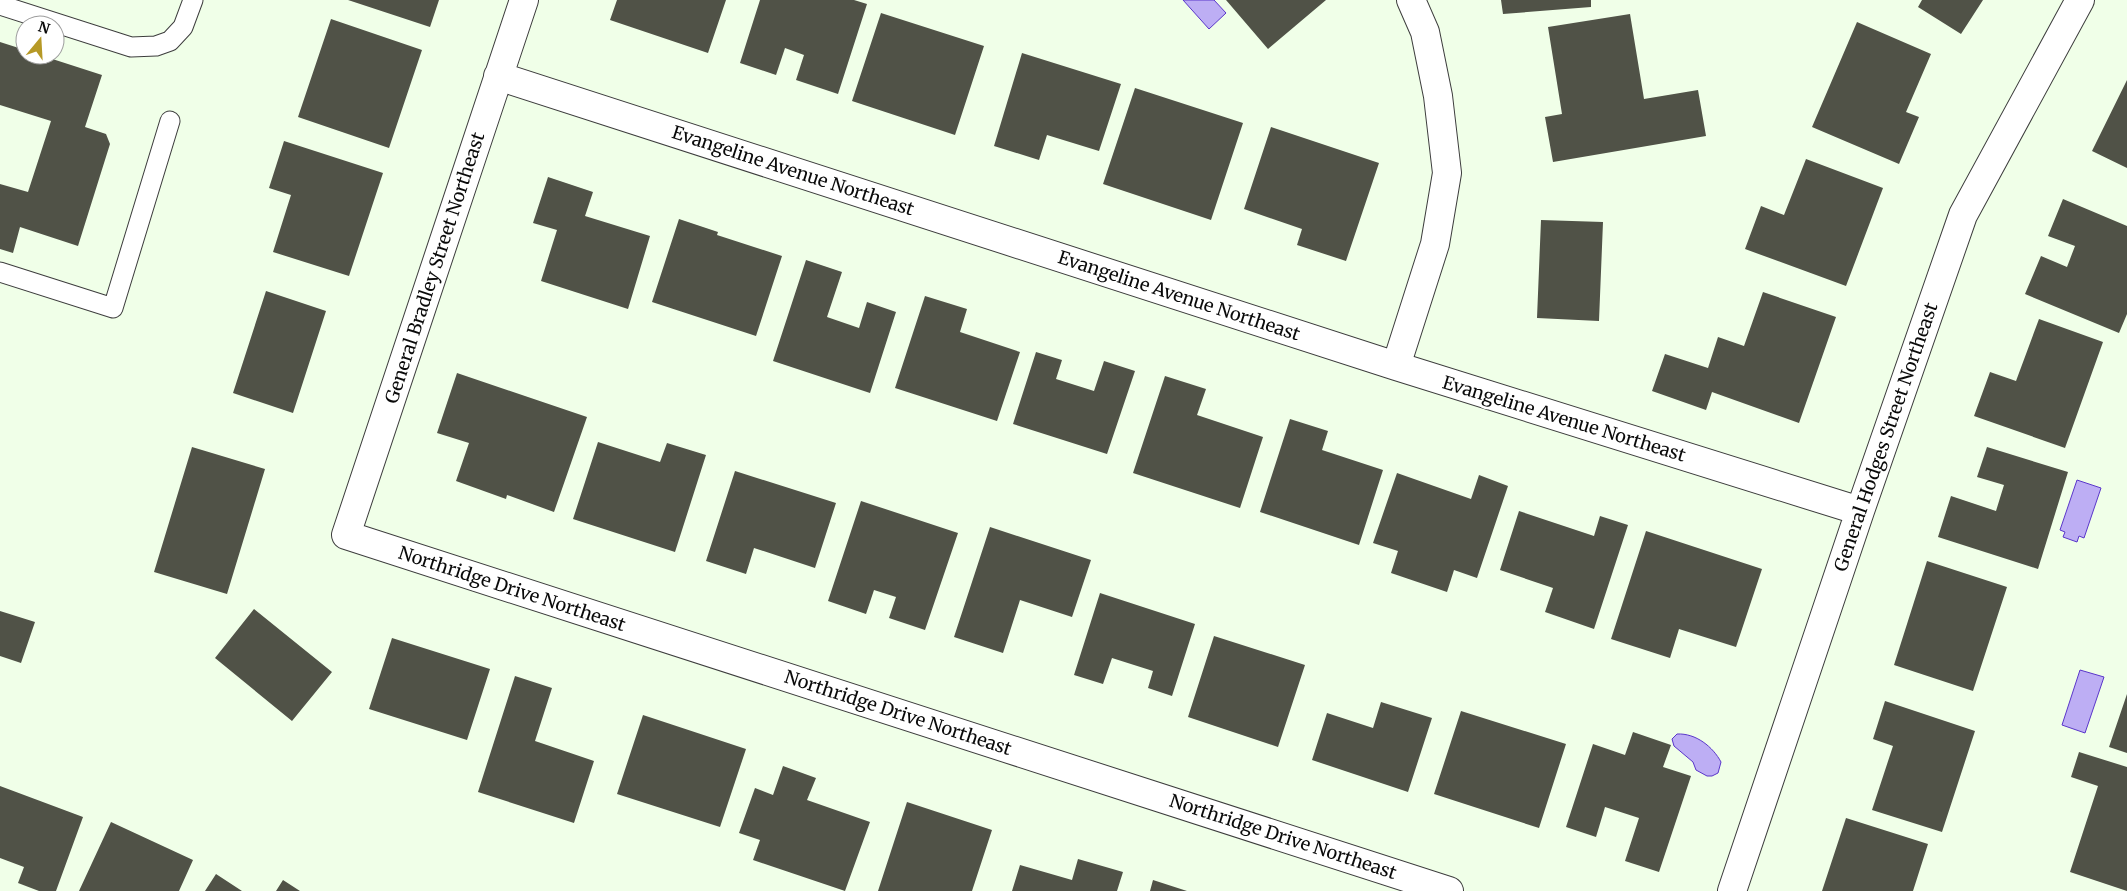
<svg xmlns="http://www.w3.org/2000/svg" width="2127" height="891" font-family="Merriweather,serif">
<style>
.water{fill:#bdaef4;stroke:#5a36ca}
.building{fill:#505247}
.lines{fill:none;stroke-linecap:round;stroke-linejoin:round}
.lane-casing{stroke:#3d3d3d;stroke-width:21}
.street-casing{stroke:#3d3d3d;stroke-width:30}
.lane{stroke:#fff;stroke-width:19}
.street{stroke:#fff;stroke-width:28}
.labels{text-anchor:middle;stroke-width:5;stroke-linejoin:round;paint-order:stroke}
.street-label{font-size:18px;fill:#0a0a0a;stroke:#fff}
</style>
<rect width="100%" height="100%" fill="#f0ffe8"/>
<path class="water" d="M1183,0H1214L1226,13L1209,29Z
M2077,480L2101,488L2084,538L2079,536L2077,542L2063,537L2065,532L2060,530Z
M2080,670L2104,677L2085,733L2062,725Z
M1677,734C1696,733 1713,747 1721,762L1718,773L1712,776H1707L1696,770L1693,762L1674,746L1672,739Z"/>
<path class="building" d="M348,0H439L430,27Z
M617,0H726L708,53L610,20Z
M760,0H854L867,4L838,94L796,80L804,55L785,48L776,75L740,63Z
M1226,0H1326L1268,49Z
M1501,0H1591V7L1503,14Z
M1922,0H1983L1961,34L1918,7Z
M881,13L984,46L955,135L852,101Z
M1630,14L1644,99L1698,90L1706,136L1553,162L1545,117L1562,114L1548,27Z
M331,19L422,50L389,148L298,117Z
M1857,22L1931,54L1906,112L1919,117L1899,164L1812,127Z
M0,42L25,50V55H40L102,75L85,127L106,134L110,144L78,246L20,227L13,253L0,249V184L28,192L51,121L0,105Z
M1022,53L1121,84L1099,151L1047,135L1039,160L994,146Z
M2127,80V168L2092,151Z
M1135,88L1243,123L1211,220L1103,184Z
M1271,127L1379,163L1346,261L1297,245L1302,229L1244,209Z
M284,141L383,173L349,276L273,252L291,195L269,188Z
M1806,159L1883,188L1846,286L1745,249L1761,206L1784,215Z
M548,177L593,192L585,216L650,236L628,309L541,281L557,230L533,223Z
M2063,199L2127,226V314L2119,333L2025,294L2041,256L2067,267L2075,246L2048,236Z
M679,219L718,232L717,235L782,256L756,336L652,302Z
M1541,220L1603,222L1599,321L1537,318Z
M806,260L842,272L827,317L859,328L867,302L896,312L870,393L773,361Z
M266,291L326,311L293,413L233,393Z
M1763,292L1836,317L1799,423L1712,392L1706,410L1652,391L1665,354L1708,368L1718,337L1744,346Z
M925,296L967,309L960,332L1020,352L997,421L895,388Z
M2039,319L2103,342L2065,448L1974,416L1990,372L2016,381Z
M1036,352L1062,360L1056,379L1094,391L1104,361L1135,371L1107,454L1013,424Z
M457,373L587,417L554,512L507,495L506,499L456,481L469,443L437,433Z
M1165,376L1206,389L1197,415L1263,437L1240,508L1133,473Z
M1290,419L1328,431L1322,450L1383,470L1359,545L1260,512Z
M598,442L660,462L667,443L706,455L675,552L573,519Z
M192,447L265,469L227,594L154,572Z
M1987,447L2068,472L2038,569L1938,537L1951,496L1996,511L2004,485L1977,477Z
M735,471L836,503L815,568L754,548L746,574L706,561Z
M1397,473L1471,499L1479,475L1508,486L1477,578L1454,570L1447,592L1391,573L1398,551L1373,543Z
M861,501L958,533L925,630L889,618L896,597L874,590L866,614L828,601Z
M1519,511L1594,536L1600,516L1628,525L1594,629L1545,612L1553,588L1500,570Z
M990,527L1091,560L1072,617L1020,600L1003,653L954,637Z
M1646,531L1762,569L1736,647L1679,629L1670,658L1611,639Z
M1927,561L2007,587L1973,691L1894,665Z
M1100,593L1195,624L1172,696L1148,688L1153,671L1112,658L1103,684L1074,675Z
M254,609L332,672L292,721L215,658Z
M0,611L35,622L21,663L0,656Z
M1214,636L1305,665L1278,747L1188,717Z
M392,638L490,669L467,740L369,709Z
M515,676L552,688L535,741L594,761L574,823L478,792Z
M2127,694V753L2109,747Z
M1885,701L1975,731L1942,832L1872,810L1893,746L1873,739Z
M1381,702L1432,718L1408,792L1312,760L1327,713L1373,728Z
M1461,711L1566,744L1539,828L1434,794Z
M643,715L746,749L720,827L617,794Z
M1633,732L1671,745L1663,767L1691,776L1659,872L1625,861L1639,818L1605,807L1596,837L1566,827L1593,744L1625,755Z
M2079,752L2127,767V891L2070,872L2098,786L2071,777Z
M783,766L816,778L807,800L870,822L845,891L753,860L760,840L739,833L755,788L773,795Z
M0,786L83,817L56,891H39L18,883L24,867L0,858Z
M907,802L992,830L972,891H878Z
M1846,818L1928,844L1913,891H1822Z
M111,822L193,860L179,891H79Z
M1078,859L1123,872L1117,891H1012L1020,865L1072,880Z
M216,874L242,891H205Z
M283,880L300,891H276Z
M1153,880L1187,891H1150Z"/>
<g class="lines">
<defs>
<path id="lane" d="M0,5L131,47L156,46L170,41L183,27L193,0
M0,272L113,308L170,121"/>
<path id="street" d="M524,0L346,535L1449,891
M498,76L1396,366L1860,511
M1396,366L1435,244L1447,173L1438,96L1425,32L1411,0
M1732,891L1860,511L1963,215L2080,0"/>
</defs>
<use href="#lane" class="lane-casing"/>
<use href="#street" class="street-casing"/>
<use href="#lane" class="lane"/>
<use href="#street" class="street"/>
</g>
<g class="labels">
<g class="street-label">
<text transform="translate(793 171) rotate(18)" y="6">Evangeline Avenue Northeast</text>
<text transform="translate(435 268) rotate(-72)" y="6">General Bradley Street Northeast</text>
<text transform="translate(1179 296) rotate(18)" y="6">Evangeline Avenue Northeast</text>
<text transform="translate(1564 419) rotate(17)" y="6">Evangeline Avenue Northeast</text>
<text transform="translate(1886 437) rotate(-71)" y="6">General Hodges Street Northeast</text>
<text transform="translate(512 589) rotate(18)" y="6">Northridge Drive Northeast</text>
<text transform="translate(898 713) rotate(18)" y="6">Northridge Drive Northeast</text>
<text transform="translate(1283 837) rotate(18)" y="6">Northridge Drive Northeast</text>
</g>
</g>
<g transform="translate(40 40) rotate(18)"><circle r="24" fill="#ffffff" stroke="#9d9d9d"/>
<path d="M0-4L9 19L0 12L-9 19Z" fill="#b69926"/>
<text y="-8" font-size="14" font-weight="bold" text-anchor="middle" fill="#0a0a0a">N</text>
</g>
</svg>
